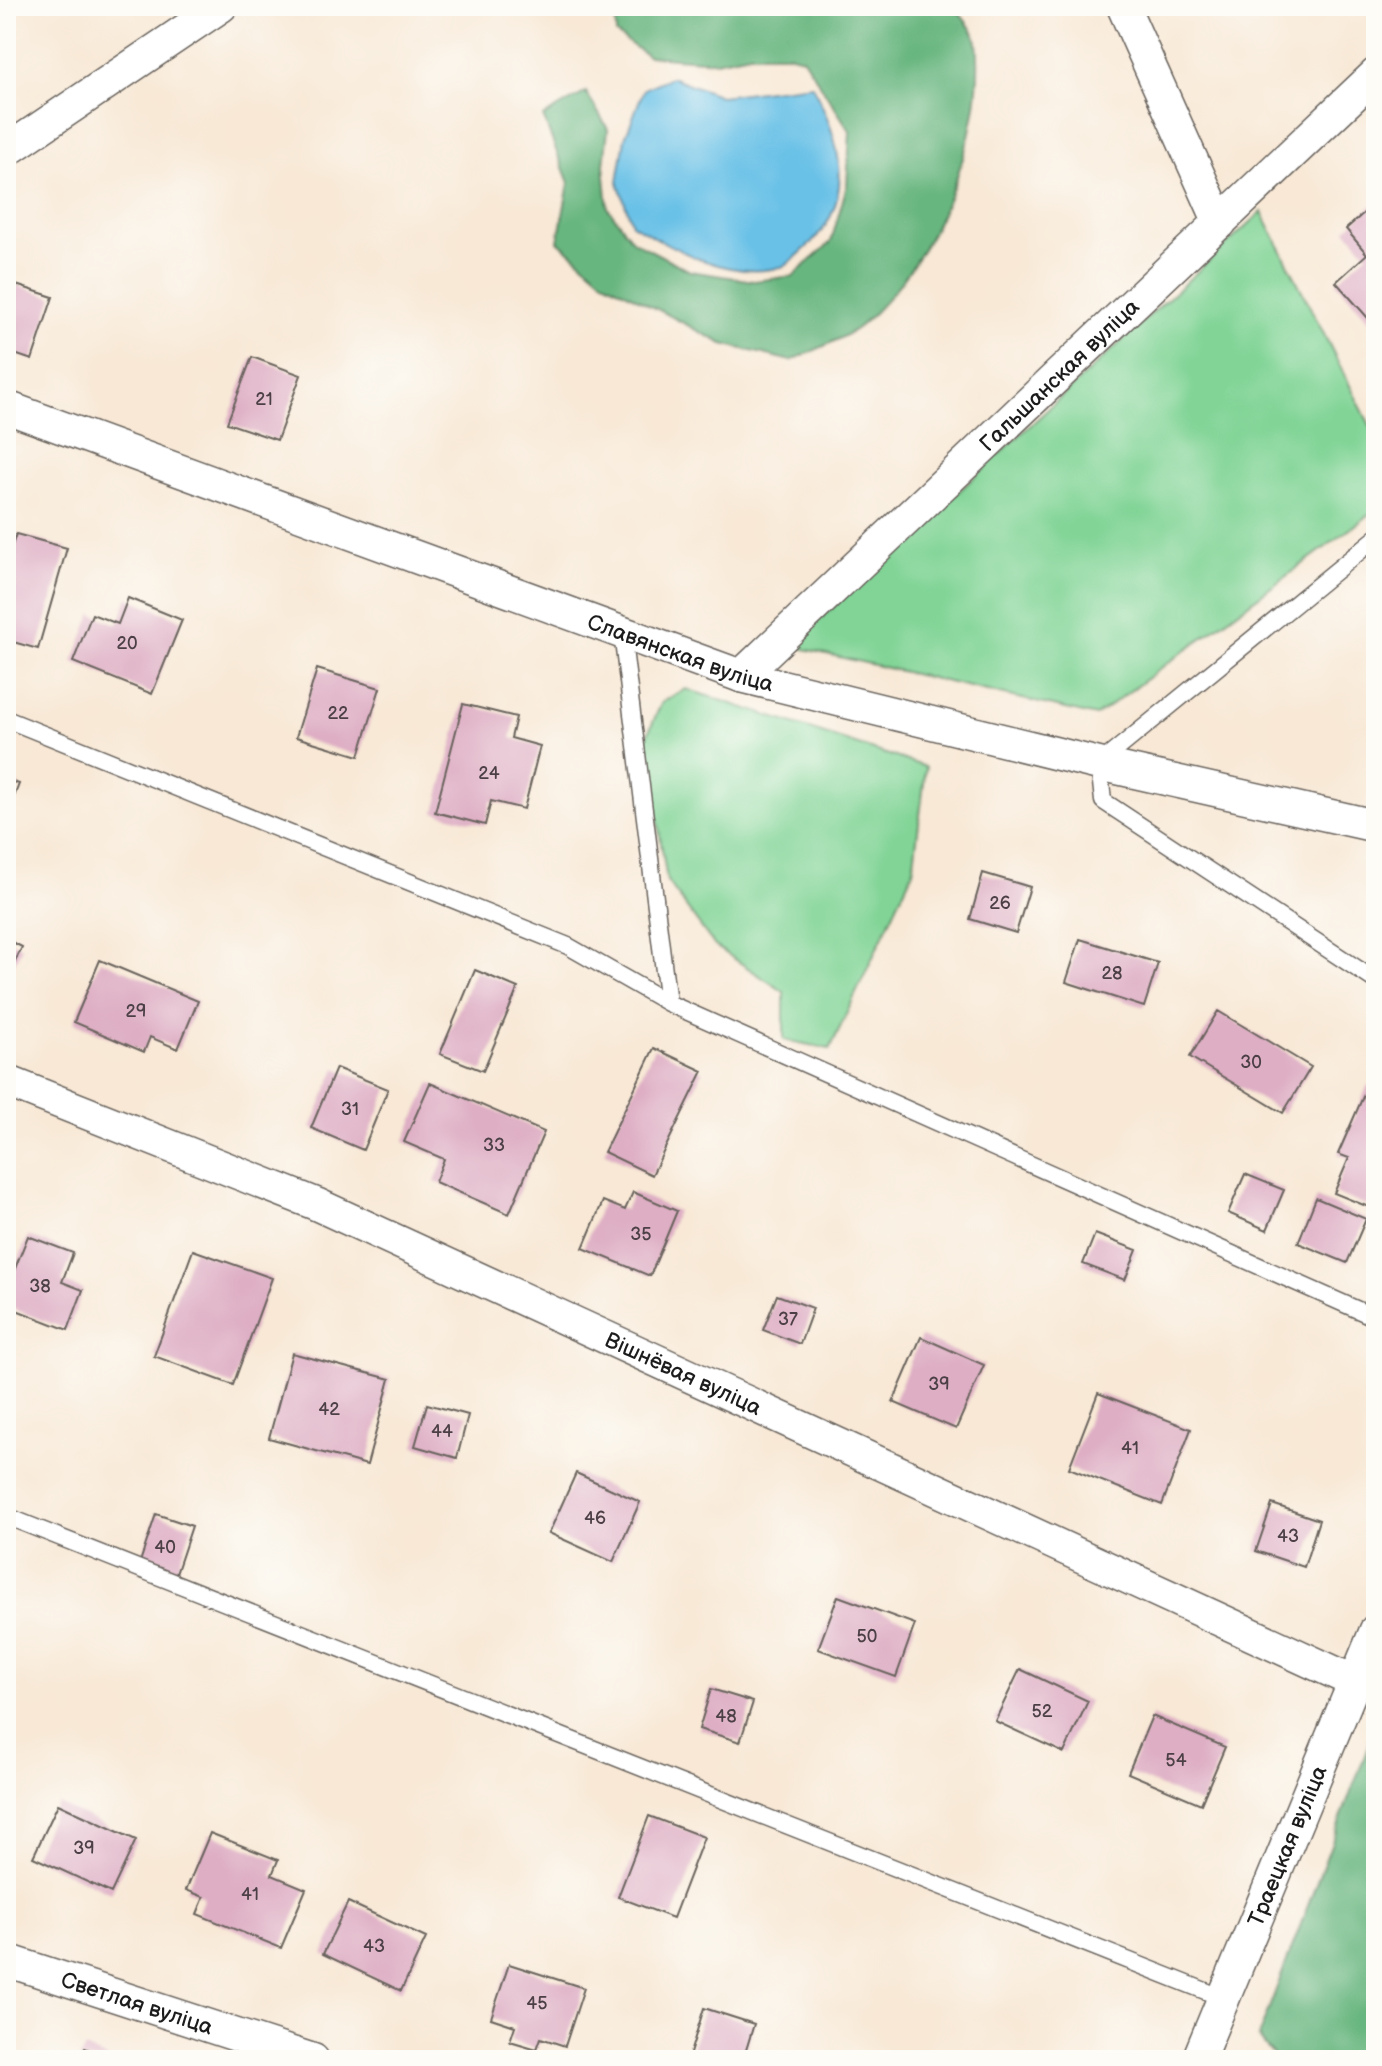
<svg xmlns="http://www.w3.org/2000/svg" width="1382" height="2066" font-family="'Balsamiq Sans',sans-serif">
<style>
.green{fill:#81d496;stroke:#4e7859;stroke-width:2}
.forest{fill:#68b67f;stroke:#42694e;stroke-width:2}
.water{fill:#69c1e7;stroke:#426e82;stroke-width:2}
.building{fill:#deaec4}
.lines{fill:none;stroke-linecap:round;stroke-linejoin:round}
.service-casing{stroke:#69635d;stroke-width:19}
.minor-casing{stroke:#69635d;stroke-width:35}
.service{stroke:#fff;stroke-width:16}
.minor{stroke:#fff;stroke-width:32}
.labels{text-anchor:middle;stroke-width:7;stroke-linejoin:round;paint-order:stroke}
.number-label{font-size:18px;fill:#4c4046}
.street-label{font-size:22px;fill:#1c1c1c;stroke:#fdfcf7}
</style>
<rect width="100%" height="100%" fill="#fdfcf7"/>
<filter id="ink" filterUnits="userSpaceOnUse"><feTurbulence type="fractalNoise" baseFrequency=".0125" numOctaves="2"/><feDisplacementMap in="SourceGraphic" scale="16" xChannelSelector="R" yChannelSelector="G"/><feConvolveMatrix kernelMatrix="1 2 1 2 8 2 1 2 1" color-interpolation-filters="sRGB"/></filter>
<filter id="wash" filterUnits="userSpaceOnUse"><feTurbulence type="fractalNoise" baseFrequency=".006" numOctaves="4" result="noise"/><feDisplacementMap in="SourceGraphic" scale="32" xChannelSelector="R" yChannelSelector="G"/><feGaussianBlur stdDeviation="1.8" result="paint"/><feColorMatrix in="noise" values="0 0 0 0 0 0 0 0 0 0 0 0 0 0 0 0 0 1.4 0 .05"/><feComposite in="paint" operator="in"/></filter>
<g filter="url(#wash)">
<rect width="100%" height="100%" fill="#f8e8d5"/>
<path class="green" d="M1262,212L1376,437V510L1096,716L791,646Z
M686,689L926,767L913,871L830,1049L784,1040V992L715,946L667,881L645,740L662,702Z"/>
<path class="forest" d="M615,6H954C961,16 975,30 977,42C987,134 933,264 862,324C843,340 813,350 791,361L723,344L604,281L558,241L569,183L543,117L586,92L608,129L604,165L608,208L633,241L690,271L754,281L793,276L831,242L847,185L850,131L803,58L787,54H750L716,61L648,56L616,34Z
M1376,1726V2060H1277L1258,2037Z"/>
<path class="water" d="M671,77L720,96L812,85C840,138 859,202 806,248C799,254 790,264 782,267C730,281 675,250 632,224L618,182L625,138L644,89Z"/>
<g id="blocks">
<path class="building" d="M1376,202V327L1336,282L1367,254L1346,229Z
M13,284L53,297L32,360L6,351V301Z
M252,357L301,375L277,440L227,423Z
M16,534L67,548L38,649L6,640V563Z
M128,598L182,620L152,694L73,662L92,614L118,624Z
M317,669L380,688L359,756L296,737Z
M463,704L516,717L511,738L540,746L524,809L491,801L485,825L435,812Z
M6,780L19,784L6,818Z
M983,873L1030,887L1016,933L970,919Z
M6,939L22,947L6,981Z
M1080,939L1158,963L1144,1007L1066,982Z
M100,960L198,1001L178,1049L150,1037L144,1052L74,1022Z
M475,970L518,988L483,1071L440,1054Z
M1218,1011L1311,1067L1283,1113L1190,1057Z
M654,1048L703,1071L652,1175L604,1152Z
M336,1068L388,1089L363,1150L311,1128Z
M430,1083L544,1132L509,1214L435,1182L444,1159L404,1142Z
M1368,1085L1376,1088V1210L1334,1193L1349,1158L1338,1154Z
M1245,1174L1284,1190L1267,1230L1228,1213Z
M633,1192L677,1211L650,1276L583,1248L603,1201L625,1210Z
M1316,1198L1366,1219L1347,1263L1298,1243Z
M1095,1234L1137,1250L1125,1280L1083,1264Z
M28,1236L73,1253L62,1282L83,1290L68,1330L6,1306V1291Z
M193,1250L272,1278L233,1385L154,1356Z
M777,1295L813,1308L800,1344L763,1330Z
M921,1337L984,1365L956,1429L893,1402Z
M292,1353L390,1379L367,1465L269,1438Z
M1098,1393L1191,1429L1162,1505L1069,1468Z
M427,1404L468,1415L457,1458L415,1446Z
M576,1473L640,1502L613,1562L549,1533Z
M1272,1504L1319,1520L1304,1567L1256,1551Z
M156,1514L192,1526L174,1580L138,1568Z
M838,1596L915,1624L896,1677L818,1649Z
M1020,1669L1088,1701L1064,1753L995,1721Z
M711,1689L753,1702L740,1742L699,1729Z
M1152,1716L1225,1747L1201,1804L1128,1773Z
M58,1804L136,1840L111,1893L33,1857Z
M649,1816L704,1837L673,1918L618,1897Z
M210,1833L278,1860L272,1875L306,1889L281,1948L197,1914L204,1897L186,1890Z
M348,1902L426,1938L401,1991L323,1954Z
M509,1964L584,1988L565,2046L541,2038L537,2049L510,2041L515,2026L491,2018Z
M704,2008L754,2024L743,2060H688Z
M85,2048L110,2060H79Z"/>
</g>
</g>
<g filter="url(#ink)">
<use href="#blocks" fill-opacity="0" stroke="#69635d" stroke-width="2"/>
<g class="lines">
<defs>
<path id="service" d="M1376,538L1099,764L1103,801L1376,981
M622,633L668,1003
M6,719L568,946L668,1003L1376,1318
M6,1516L1223,1998"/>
<g id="minor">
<path d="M1123,6L1220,223"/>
<path d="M6,151L221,6"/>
<path id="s1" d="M6,407L741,676L1099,764L1376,826"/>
<path id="s2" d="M741,676L1376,74"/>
<path id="s3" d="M6,1081L316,1204L1353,1681"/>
<path id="s4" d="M6,1960L313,2060"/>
<path id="s5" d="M1198,2060L1376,1630"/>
</g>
</defs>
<use href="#service" class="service-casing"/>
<use href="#minor" class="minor-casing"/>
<use href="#service" class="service"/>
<use href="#minor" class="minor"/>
</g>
</g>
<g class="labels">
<g class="number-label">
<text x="264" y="405">21</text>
<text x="127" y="649">20</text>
<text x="338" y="719">22</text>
<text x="489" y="779">24</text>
<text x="1000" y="909">26</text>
<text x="1112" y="979">28</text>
<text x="136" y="1017">29</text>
<text x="1251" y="1068">30</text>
<text x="350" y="1115">31</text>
<text x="494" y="1151">33</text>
<text x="641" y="1240">35</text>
<text x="40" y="1292">38</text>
<text x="788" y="1325">37</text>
<text x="939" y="1390">39</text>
<text x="329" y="1415">42</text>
<text x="442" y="1437">44</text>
<text x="1130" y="1454">41</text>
<text x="595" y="1524">46</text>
<text x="1288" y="1542">43</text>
<text x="165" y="1553">40</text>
<text x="867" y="1642">50</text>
<text x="1042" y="1717">52</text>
<text x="726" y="1722">48</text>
<text x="1176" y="1766">54</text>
<text x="84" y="1854">39</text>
<text x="250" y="1900">41</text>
<text x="374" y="1952">43</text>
<text x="537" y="2009">45</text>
</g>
<g class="street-label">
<text dy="8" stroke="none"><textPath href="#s2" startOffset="438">Гальшанская вуліца</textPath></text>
<text dy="8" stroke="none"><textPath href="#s1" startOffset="718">Славянская вуліца</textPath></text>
<text dy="8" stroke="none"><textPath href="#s3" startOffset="738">Вішнёвая вуліца</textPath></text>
<text dy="8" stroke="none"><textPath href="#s5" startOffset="232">Траецкая вуліца</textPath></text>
<text dy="8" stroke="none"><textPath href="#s4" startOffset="138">Светлая вуліца</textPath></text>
</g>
</g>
<rect width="1382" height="2066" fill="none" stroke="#fdfcf7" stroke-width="32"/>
</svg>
